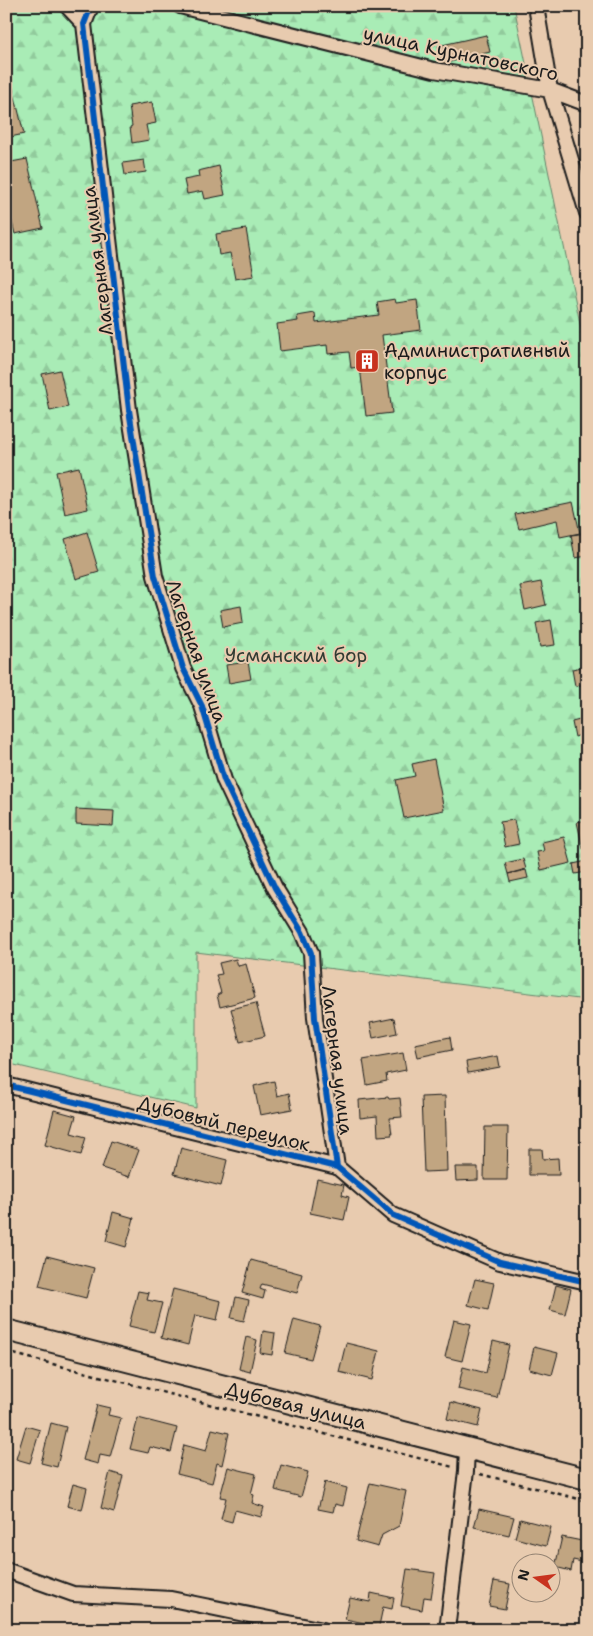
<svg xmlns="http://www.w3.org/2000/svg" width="593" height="1636" font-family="'Shantell Sans',sans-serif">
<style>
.forest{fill:url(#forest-firs);stroke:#628469}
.building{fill:#c1a581;stroke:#1c1c1c}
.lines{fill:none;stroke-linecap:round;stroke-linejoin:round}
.street-casing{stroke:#1c1c1c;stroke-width:18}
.secondary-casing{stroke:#1c1c1c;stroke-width:24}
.path{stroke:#1c1c1c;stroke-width:2.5;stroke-dasharray:4 4;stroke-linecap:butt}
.street{stroke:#e8cbaf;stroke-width:14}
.secondary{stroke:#e8cbaf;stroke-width:20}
.cycleway-casing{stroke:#e8cbaf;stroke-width:9}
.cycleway{stroke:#0057b8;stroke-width:6}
.labels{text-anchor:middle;stroke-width:4;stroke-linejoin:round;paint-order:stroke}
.street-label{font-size:19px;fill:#1c1c1c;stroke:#e8cbaf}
.poi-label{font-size:19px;fill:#1c1c1c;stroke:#e8cbaf;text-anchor:start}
.park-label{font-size:19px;fill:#313b33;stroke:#e8cbaf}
</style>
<defs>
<pattern id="forest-firs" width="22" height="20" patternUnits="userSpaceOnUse" patternTransform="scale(1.25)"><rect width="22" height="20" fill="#a9ecb6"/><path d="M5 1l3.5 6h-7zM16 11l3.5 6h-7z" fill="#91ca9c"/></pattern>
</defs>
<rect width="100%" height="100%" fill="#e8cbaf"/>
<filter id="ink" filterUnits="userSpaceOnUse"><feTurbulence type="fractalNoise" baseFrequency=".02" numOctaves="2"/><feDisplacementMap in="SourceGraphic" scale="10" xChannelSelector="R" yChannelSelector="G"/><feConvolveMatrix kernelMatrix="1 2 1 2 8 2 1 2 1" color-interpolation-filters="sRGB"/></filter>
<g filter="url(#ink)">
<path class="forest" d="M6,6H514L587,357V1000L196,952V1108L6,1063Z"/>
<path class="building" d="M486,35L490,52L442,64L438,46Z
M8,68L24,134L6,138V69Z
M152,102L156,123L146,125L149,140L132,143L130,127L132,126L129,106Z
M27,159L43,228L15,234L6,198V163Z
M144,160L146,172L125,175L123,163Z
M219,166L225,195L205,199L203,191L187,194L184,180L199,177L198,171Z
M246,229L254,276L235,279L230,253L219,255L216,234Z
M395,299L396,303L417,300L421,330L382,335L392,413L366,416L360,367L351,368L349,352L328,354L327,345L280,351L277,324L298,321L297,316L315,313L316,323L379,315L377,302Z
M60,370L68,407L50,411L42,374Z
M79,467L88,509L65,514L56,472Z
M573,502L580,533L560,537L557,520L519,529L515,514Z
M87,532L99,572L76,579L65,539Z
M587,533V556L575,558L571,535Z
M541,582L546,605L525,610L520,586Z
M241,606L243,623L223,627L220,610Z
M551,620L555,645L540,647L536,623Z
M248,662L251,679L229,683L226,665Z
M587,666V684L575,686L572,669Z
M587,718V751L584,752L580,735L575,737L572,722Z
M434,759L444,810L404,818L396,780L415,776L412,764Z
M76,809L114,811L113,826L76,824Z
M514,820L519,844L505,847L500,822Z
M587,820V848L583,849L577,822Z
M564,837L571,863L541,870L537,852L544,851L542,842Z
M523,859L526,869L508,874L505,863Z
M587,861V872L575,874L573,864Z
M526,870L528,878L510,882L508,874Z
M236,959L238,966L246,964L255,998L220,1007L217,995L221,993L216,975L222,974L219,963Z
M256,1003L265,1036L240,1042L231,1009Z
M394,1018L397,1033L373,1038L370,1023Z
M450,1037L452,1050L418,1057L415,1044Z
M403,1053L406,1070L386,1074L387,1081L367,1085L363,1060Z
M498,1056L500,1067L468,1073L466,1062Z
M587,1079V1095H584L581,1080Z
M274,1081L277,1096L289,1093L292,1109L260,1115L254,1086Z
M445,1096L447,1171L424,1172L421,1097Z
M388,1097L389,1099L400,1098L402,1117L390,1118L392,1135L378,1136L377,1116L360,1118L359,1100Z
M54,1110L76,1116L71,1133L86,1137L81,1155L45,1145Z
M485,1127H508L507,1180H484Z
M111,1141L139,1150L129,1177L102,1168Z
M181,1148L227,1160L221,1186L174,1174Z
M529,1149H542L543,1159L558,1158L559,1175H529Z
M455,1167H478V1180L456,1181Z
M317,1179L344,1185L342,1195L349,1197L344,1220L310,1213Z
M113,1212L134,1218L126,1247L106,1241Z
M47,1256L94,1268L86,1298L39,1286Z
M251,1260L302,1274L297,1293L262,1284L260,1289L265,1291L263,1299L242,1293Z
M475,1279L494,1283L488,1310L468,1305Z
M556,1285L571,1289L565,1314L550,1310Z
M173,1289L221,1301L217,1320L195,1315L188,1345L161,1338Z
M138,1291L149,1293L147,1300L162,1303L154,1332L129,1326Z
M236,1297L249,1300L244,1321L231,1318Z
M294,1319L320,1326L311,1359L285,1353Z
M454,1320L471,1324L462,1361L445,1357Z
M263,1331L275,1333L272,1355L260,1353Z
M246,1337L257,1340L250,1372L239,1369Z
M493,1341L509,1345L497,1398L458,1389L463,1367L486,1373Z
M346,1343L379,1351L372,1380L339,1372Z
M534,1347L558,1353L552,1375L529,1369Z
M451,1402L482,1410L478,1427L447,1419Z
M97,1405L110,1408L108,1415L121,1418L110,1457L100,1455L98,1464L83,1460Z
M138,1418L177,1428L171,1452L150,1447L148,1453L130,1449Z
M51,1423L66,1427L57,1467L41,1463Z
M26,1426L40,1430L30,1463L16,1459Z
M212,1429L229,1433L222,1465L217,1463L212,1483L177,1474L184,1445L206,1451Z
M281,1465L308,1472L301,1497L275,1490Z
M228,1467L256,1474L251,1494L254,1495L252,1503L264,1507L261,1517L235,1510L232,1522L221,1519L226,1498L220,1497Z
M110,1472L123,1476L114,1512L101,1508Z
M325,1482L347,1488L343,1506L335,1504L333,1512L318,1509Z
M370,1483L406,1491L399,1526L382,1535L378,1547L356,1541Z
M73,1484L87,1488L82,1510L67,1506Z
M479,1509L514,1517L509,1535L474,1527Z
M520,1519L551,1527L546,1546L515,1538Z
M562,1537L587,1542V1563L573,1560L571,1571L555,1567Z
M407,1569L435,1573L431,1598L424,1597L422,1610L401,1606Z
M494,1581L510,1584L505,1609L489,1606Z
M371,1593L394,1598L392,1609L383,1607L379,1626L345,1619L350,1598L370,1602Z"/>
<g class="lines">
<defs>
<path id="street" d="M67,6L84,24
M91,6L84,24L129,410L155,576L183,668L202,706L224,780L275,888L302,932L311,953L315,1018L337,1167
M180,6L434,70L550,90L587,104
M536,6L550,90L587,213
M6,1085L337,1167L393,1215L500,1262L587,1282
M6,1570L73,1594L171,1599L323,1630
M447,1630L466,1471L467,1448"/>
<path id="secondary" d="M6,1330L587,1479"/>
</defs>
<use href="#street" class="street-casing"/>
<use href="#secondary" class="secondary-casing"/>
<path class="path" d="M6,1352L453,1467
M480,1474L587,1501"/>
<use href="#street" class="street"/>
<use href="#secondary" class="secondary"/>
<defs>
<path id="cycleway" d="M91,6L84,24L129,410L155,576L183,668L202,706L224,780L275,888L302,932L311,953L315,1018L337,1167
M6,1085L337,1167L393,1215L500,1262L587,1282"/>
</defs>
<use href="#cycleway" class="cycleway-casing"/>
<use href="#cycleway" class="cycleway"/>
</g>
</g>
<defs>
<symbol id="building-square" viewBox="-11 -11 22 22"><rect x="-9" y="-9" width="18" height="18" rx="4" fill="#c8321e" stroke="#e8cbaf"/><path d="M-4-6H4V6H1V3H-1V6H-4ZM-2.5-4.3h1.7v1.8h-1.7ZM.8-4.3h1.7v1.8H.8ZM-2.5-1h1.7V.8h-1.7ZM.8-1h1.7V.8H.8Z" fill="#fff"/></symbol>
</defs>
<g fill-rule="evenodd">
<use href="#building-square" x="353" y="347" width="28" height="28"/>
</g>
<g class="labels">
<g class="street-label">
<text transform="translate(461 53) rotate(12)" y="7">улица Курнатовского</text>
<text transform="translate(97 261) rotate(-97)" y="7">Лагерная улица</text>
<text transform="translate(197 651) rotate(71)" y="7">Лагерная улица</text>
<text transform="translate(338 1060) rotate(83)" y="7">Лагерная улица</text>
<text transform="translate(224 1123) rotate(14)" y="7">Дубовый переулок</text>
<text transform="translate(296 1405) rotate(14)" y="7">Дубовая улица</text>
</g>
<g class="poi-label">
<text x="384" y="357">Административный<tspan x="384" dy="22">корпус</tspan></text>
</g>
<g class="park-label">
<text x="296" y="662">Усманский бор</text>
</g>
</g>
<rect width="593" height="1636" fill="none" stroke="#e8cbaf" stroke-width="25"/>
<rect x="12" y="12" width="568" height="1611" fill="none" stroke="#1c1c1c" stroke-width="2" filter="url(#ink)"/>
<g transform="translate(536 1578) rotate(284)"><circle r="24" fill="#e8cbaf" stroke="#968574"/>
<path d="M0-4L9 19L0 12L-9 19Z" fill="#c8321e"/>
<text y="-8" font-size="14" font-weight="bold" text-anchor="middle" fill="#1c1c1c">N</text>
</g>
</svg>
